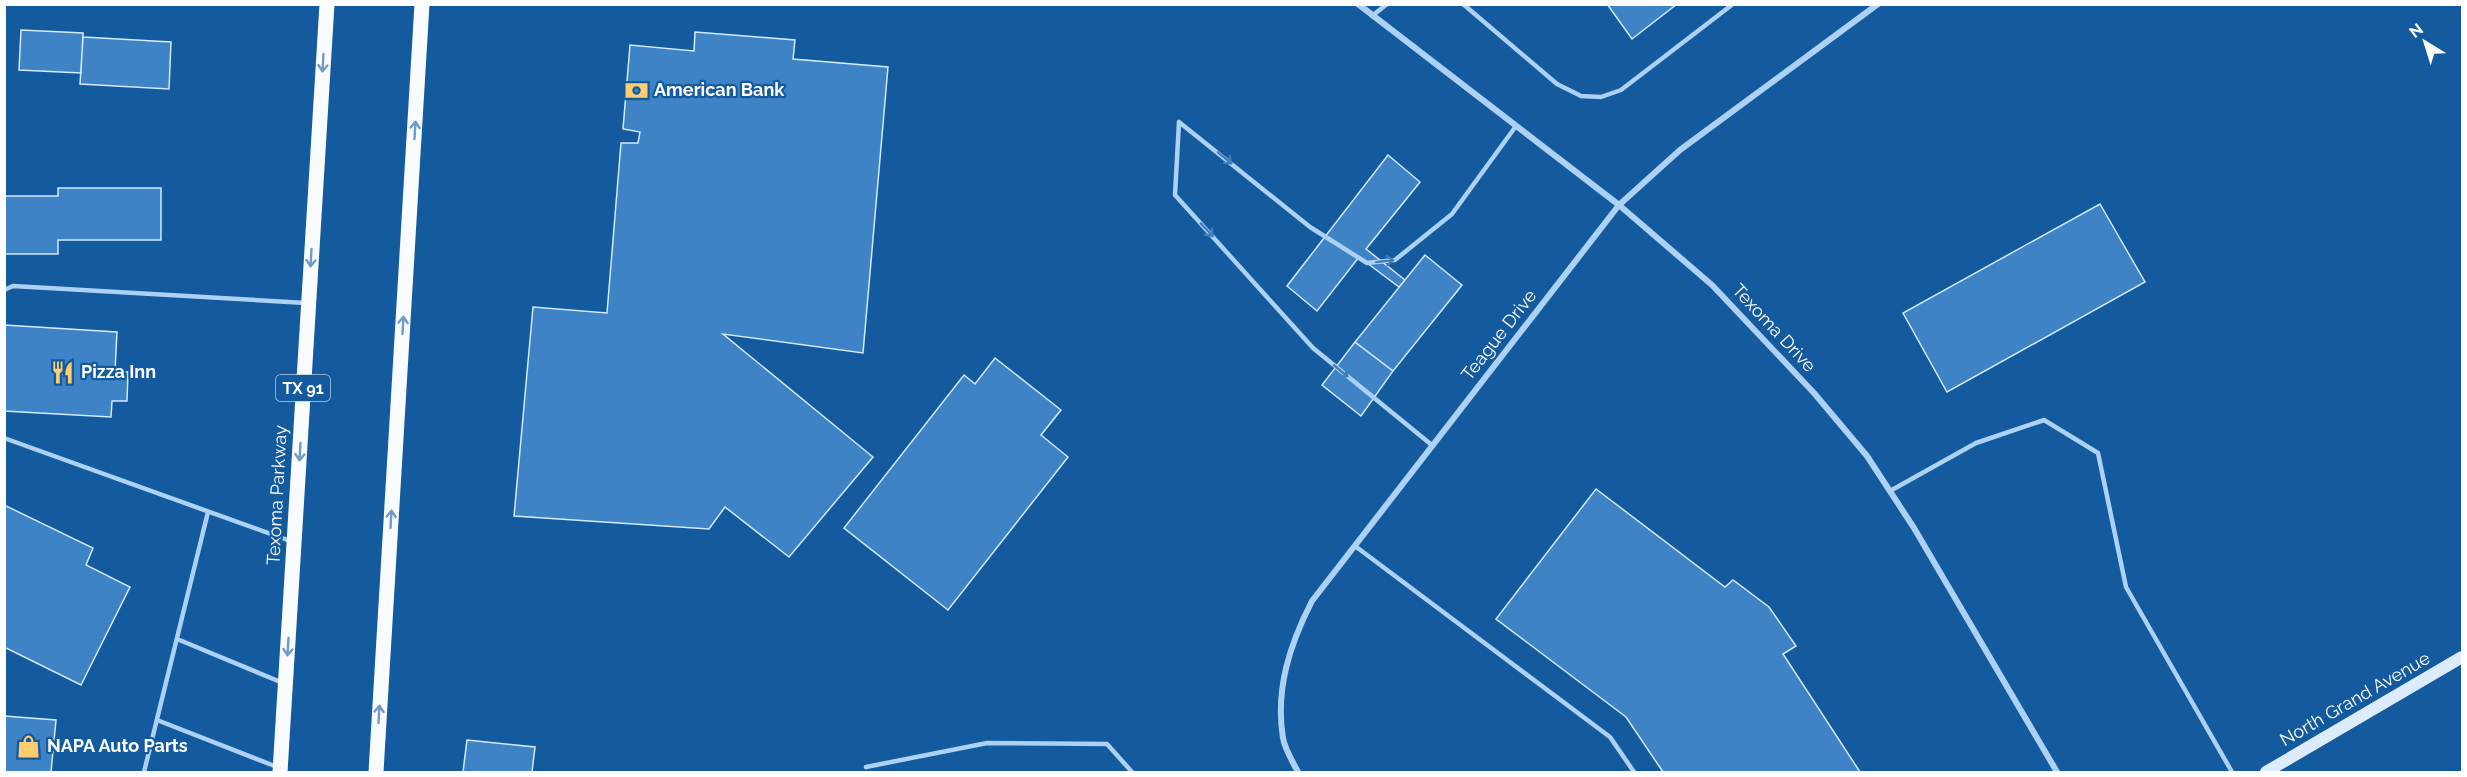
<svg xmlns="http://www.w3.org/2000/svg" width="2467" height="777" font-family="Raleway,sans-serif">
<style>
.building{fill:#3d83c5;stroke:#d4eafd;stroke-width:1.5}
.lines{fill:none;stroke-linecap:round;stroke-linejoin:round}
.service{stroke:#acd1f4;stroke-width:4.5}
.minor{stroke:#acd1f4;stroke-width:6}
.secondary{stroke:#dcecfd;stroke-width:12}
.primary{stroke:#f9fcff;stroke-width:15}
.oneway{stroke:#709bc5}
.oneway2{stroke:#427eb8}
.labels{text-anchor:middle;stroke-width:4.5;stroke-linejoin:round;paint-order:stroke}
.shield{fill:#145a9e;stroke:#b8cee2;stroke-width:1.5}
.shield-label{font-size:16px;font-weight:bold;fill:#fff}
.poi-label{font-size:18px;font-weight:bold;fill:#fff;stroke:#145a9e;text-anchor:start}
.street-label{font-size:18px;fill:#fff;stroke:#145a9e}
</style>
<rect width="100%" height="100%" fill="#145a9e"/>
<path class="building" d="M1607,4H1677L1632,39Z
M21,30L83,33L81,73L19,70Z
M695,32L795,40L793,59L888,67L863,353L723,334L873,457L789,557L725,507L709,529L514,516L533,307L607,313L621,143H638L640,132L623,129L630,45L694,51Z
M83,37L171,42L169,89L80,84Z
M1388,155L1420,182L1366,249L1405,280L1399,287L1359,257L1317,311L1287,286Z
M58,188H161V240H58V254H4V196H58Z
M2100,204L2145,282L1947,392L1903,313Z
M1425,255L1462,285L1393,371L1355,342Z
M4,325L117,332L115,371L128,372L127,401H112L111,417L4,411Z
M1355,342L1393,371L1361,416L1322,385Z
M995,358L1061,410L1041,435L1068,457L948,610L844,528L964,375L975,384Z
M1596,489L1725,587L1733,580L1769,607L1796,646L1783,654L1860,772H1663L1626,717L1496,619Z
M4,505L93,548L86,565L130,587L81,685L4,647Z
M4,716L56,720L51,772H4Z
M467,740L535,747L532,772H463Z"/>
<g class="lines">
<path class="service" d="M1463,4L1557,84L1581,96L1601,97L1621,90L1733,4
M1372,16L1387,4
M1179,122L1310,227L1367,263L1395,260L1452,214L1516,126
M1179,122L1175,195L1313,348L1433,446
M4,290L13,286L306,303
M4,438L293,542
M1890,491L1976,443L2044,420L2098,453L2126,587L2232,772
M1355,546L1610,737L1634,772
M177,639L283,683
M157,720L277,767
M866,767L987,743L1107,744L1132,772
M144,772L208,512"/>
<path class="minor" d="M1358,4L1619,205L1712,285L1814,393L1867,456L1914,528L2057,772
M1298,772C1293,762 1285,750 1283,738C1275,689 1290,644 1312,601L1619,205L1680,150L1878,4"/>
<path class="secondary" d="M2266,772L2462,657"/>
<path class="primary" d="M280,772L327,4
M376,772L422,4"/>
</g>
<defs><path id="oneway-shaft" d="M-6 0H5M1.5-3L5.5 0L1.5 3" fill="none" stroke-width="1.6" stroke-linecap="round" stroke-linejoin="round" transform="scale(1.5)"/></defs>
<g class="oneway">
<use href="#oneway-shaft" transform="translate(323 63) rotate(93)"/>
<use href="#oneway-shaft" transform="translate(415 130) rotate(-87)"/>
<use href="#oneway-shaft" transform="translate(311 258) rotate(93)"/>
<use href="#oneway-shaft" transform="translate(403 325) rotate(-87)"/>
<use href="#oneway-shaft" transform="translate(300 452) rotate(93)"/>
<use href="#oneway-shaft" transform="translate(391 519) rotate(-87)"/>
<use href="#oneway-shaft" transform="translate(288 647) rotate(93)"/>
<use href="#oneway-shaft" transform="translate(379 714) rotate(-87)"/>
</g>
<g class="oneway2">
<use href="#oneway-shaft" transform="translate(1225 158) rotate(39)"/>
<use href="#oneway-shaft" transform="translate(1207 230) rotate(47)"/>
<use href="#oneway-shaft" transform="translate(1385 261) rotate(-7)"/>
<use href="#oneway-shaft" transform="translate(1341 371) rotate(39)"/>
</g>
<defs>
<symbol id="bank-bare" viewBox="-9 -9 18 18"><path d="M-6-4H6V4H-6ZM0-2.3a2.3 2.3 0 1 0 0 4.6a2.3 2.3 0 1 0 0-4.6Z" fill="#ffcc6f" stroke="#145a9e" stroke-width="2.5" paint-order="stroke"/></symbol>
<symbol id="restaurant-bare" viewBox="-9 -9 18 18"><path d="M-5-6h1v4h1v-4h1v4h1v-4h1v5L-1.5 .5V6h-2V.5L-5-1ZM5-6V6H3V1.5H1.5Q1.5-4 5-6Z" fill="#ffcc6f" stroke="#145a9e" stroke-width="2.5" paint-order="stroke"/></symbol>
<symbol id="shop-bare" viewBox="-9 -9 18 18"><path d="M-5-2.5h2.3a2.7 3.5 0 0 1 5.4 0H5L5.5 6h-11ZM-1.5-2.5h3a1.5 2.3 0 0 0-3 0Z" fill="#ffcc6f" stroke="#145a9e" stroke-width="2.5" paint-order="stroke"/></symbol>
</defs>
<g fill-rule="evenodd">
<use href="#bank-bare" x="620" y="74" width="33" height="33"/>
<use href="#restaurant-bare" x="46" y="356" width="33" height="33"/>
<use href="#shop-bare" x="12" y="730" width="33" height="33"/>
</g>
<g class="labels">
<rect class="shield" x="276" y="375" width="54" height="26" rx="4.5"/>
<g class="shield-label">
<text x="303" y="394">TX 91</text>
</g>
<g class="poi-label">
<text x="654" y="96">American Bank</text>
<text x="81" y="378">Pizza Inn</text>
<text x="47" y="752">NAPA Auto Parts</text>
</g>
<g class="street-label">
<text transform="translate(1774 328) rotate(47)" y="6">Texoma Drive</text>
<text transform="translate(1499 335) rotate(-52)" y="6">Teague Drive</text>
<text transform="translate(277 495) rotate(-87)" y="6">Texoma Parkway</text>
<text transform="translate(2355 699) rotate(-30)" y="6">North Grand Avenue</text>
</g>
</g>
<rect width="2467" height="777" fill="none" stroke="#ffffff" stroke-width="12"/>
<g transform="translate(2425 42) rotate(322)" stroke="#145a9e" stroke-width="4.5" paint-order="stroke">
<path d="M0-4.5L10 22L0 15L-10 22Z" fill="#ffffff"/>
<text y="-9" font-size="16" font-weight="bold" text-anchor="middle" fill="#ffffff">N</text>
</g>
</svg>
